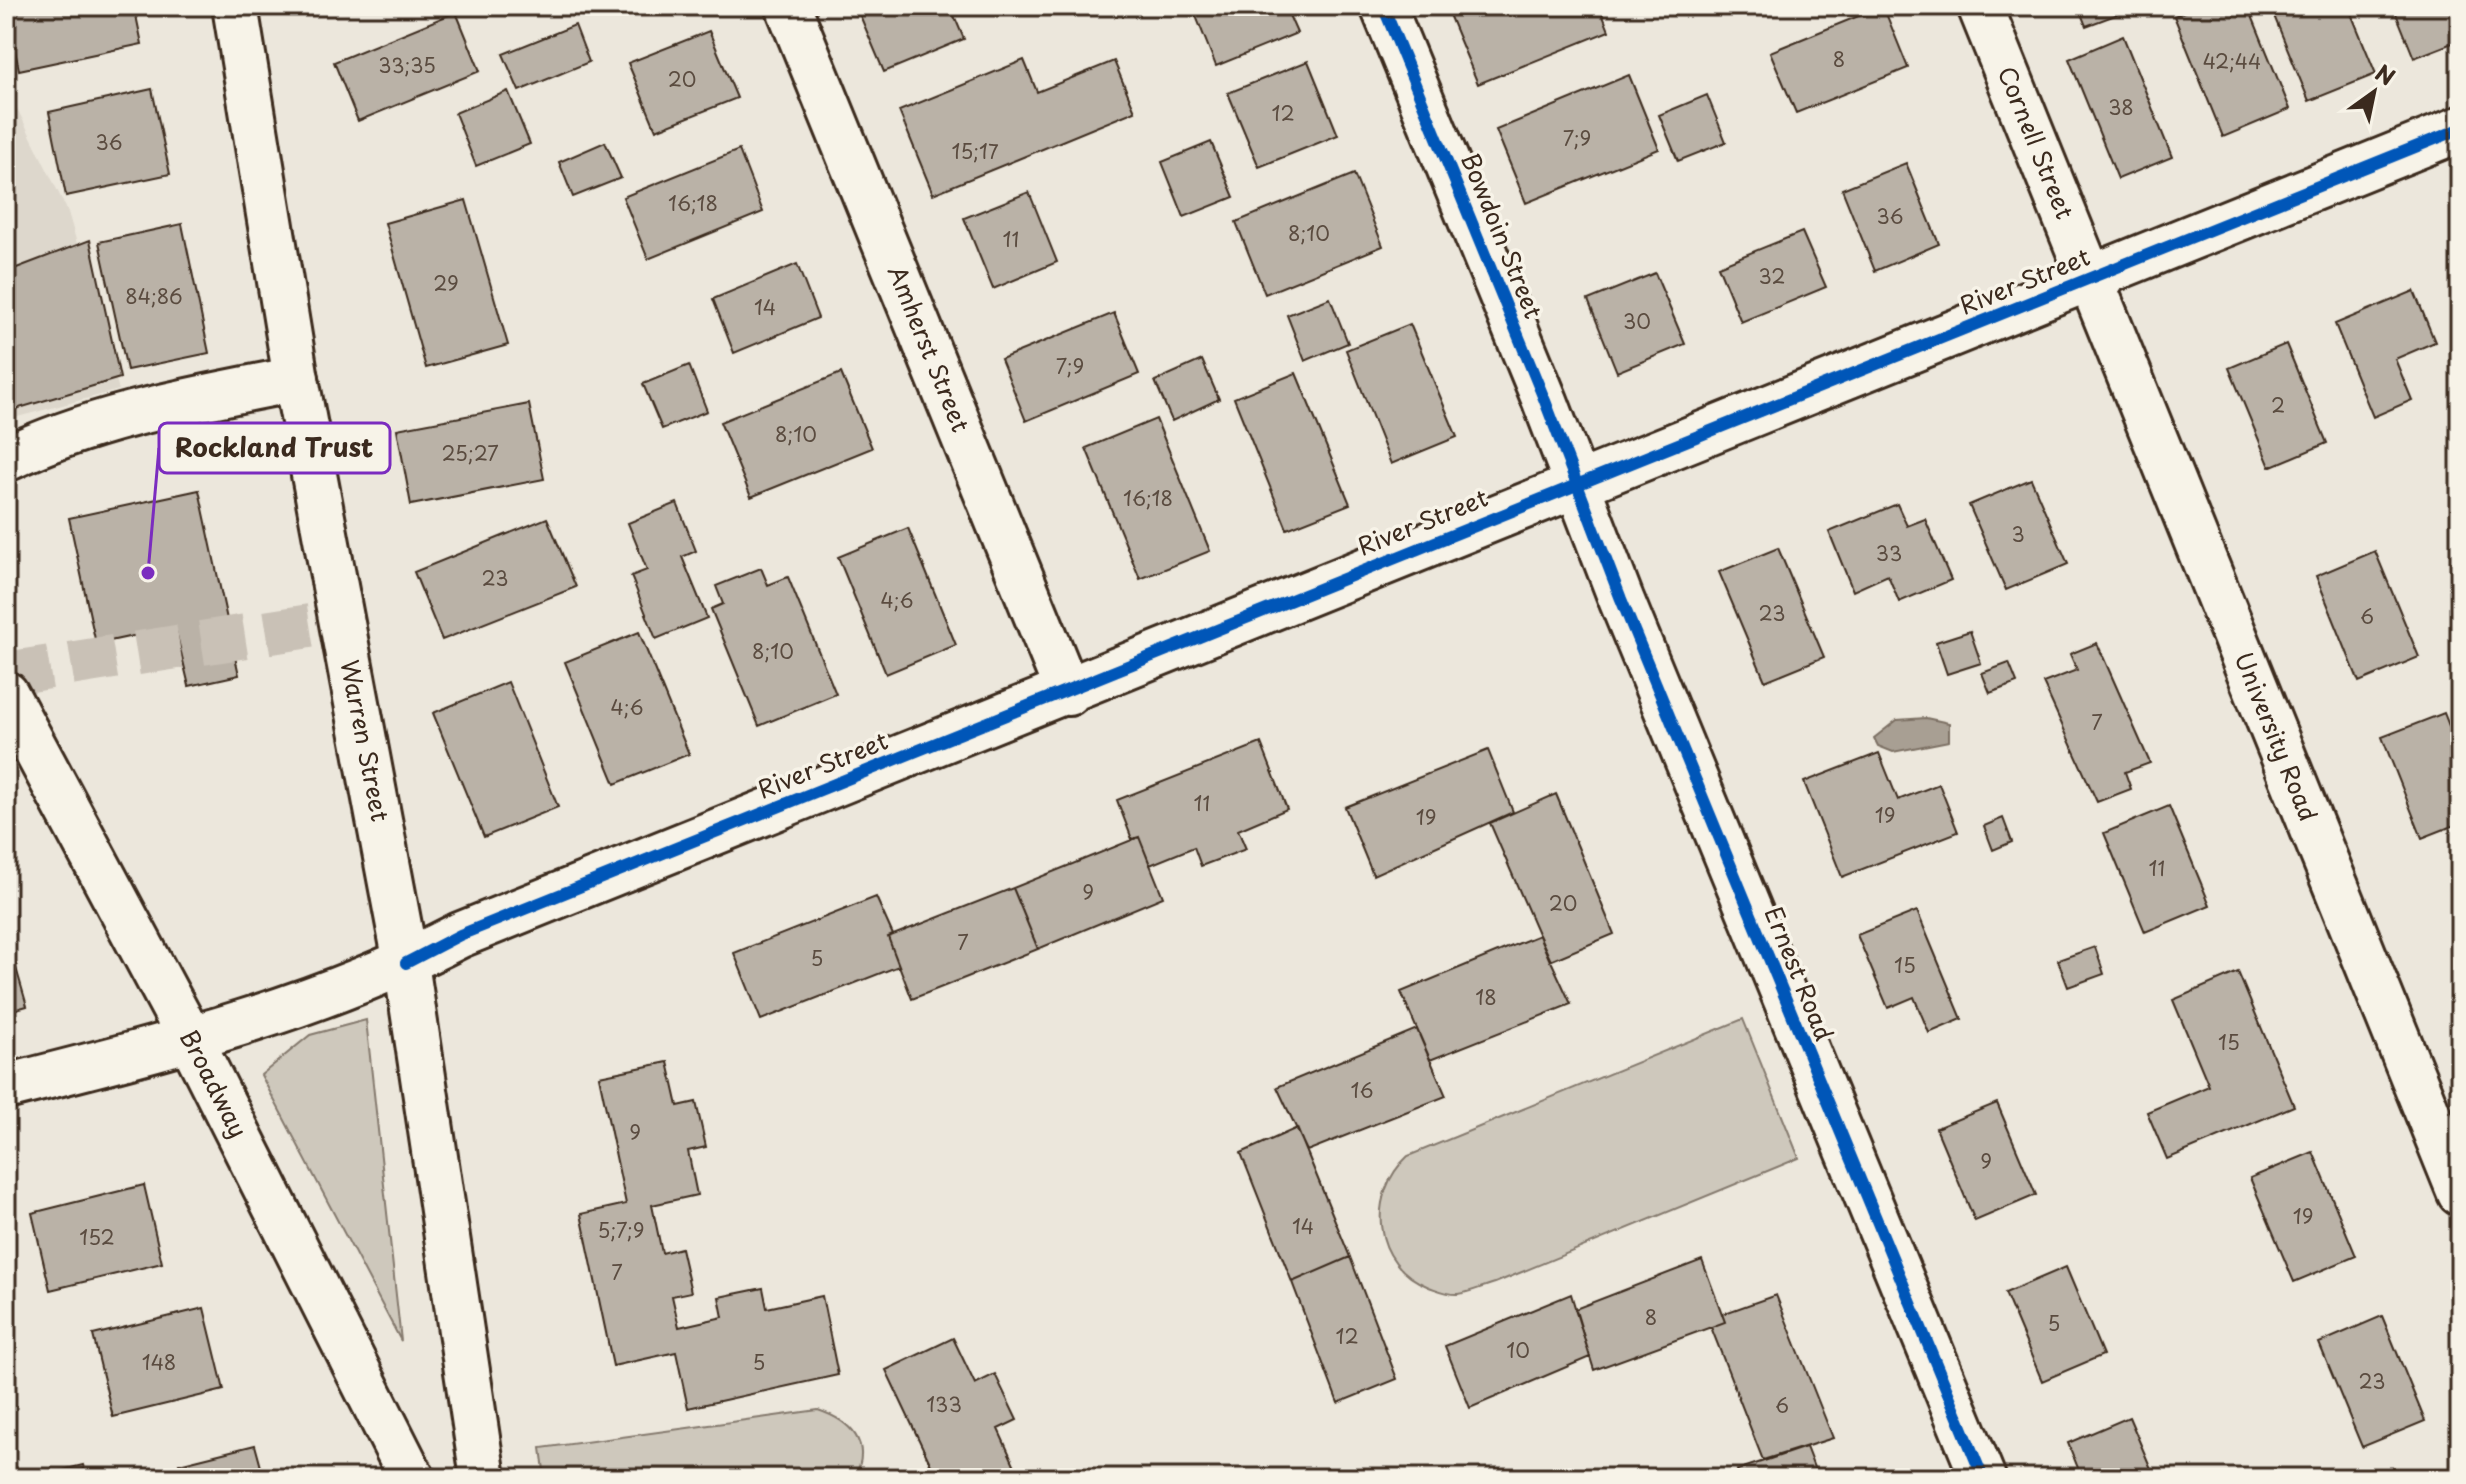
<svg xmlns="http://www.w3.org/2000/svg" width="2466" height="1484" font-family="'Playpen Sans',sans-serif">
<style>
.built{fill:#ddd7cc}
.green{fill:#cec8bc;stroke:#84796d;stroke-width:2}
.water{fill:#a89f93;stroke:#7c7064;stroke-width:2}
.building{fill:#bab2a7;stroke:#3b2a1e;stroke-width:2}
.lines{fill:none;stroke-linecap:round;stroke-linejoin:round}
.minor-tunnel{stroke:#c9c1b6;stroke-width:44;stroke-dasharray:44 22;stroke-linecap:butt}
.minor-casing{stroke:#3b2a1e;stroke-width:50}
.major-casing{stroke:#3b2a1e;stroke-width:50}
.minor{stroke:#f7f3e8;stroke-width:44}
.major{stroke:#f7f3e8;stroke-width:44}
.cycleway-casing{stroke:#f7f3e8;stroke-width:17}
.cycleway{stroke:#0057b8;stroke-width:12}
.labels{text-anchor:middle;stroke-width:7;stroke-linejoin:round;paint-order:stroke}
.number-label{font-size:20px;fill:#5b4c40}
.street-label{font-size:24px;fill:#3b2a1e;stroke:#f7f3e8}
.leader{fill:none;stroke:#7b2cbf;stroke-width:3}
.callout-dot{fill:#7b2cbf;stroke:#f7f3e8;stroke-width:3}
.callout{fill:#f7f3e8;stroke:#7b2cbf;stroke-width:3}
.callout-label{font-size:26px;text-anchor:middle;font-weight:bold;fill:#3b2a1e}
</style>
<rect width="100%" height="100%" fill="#ece7dc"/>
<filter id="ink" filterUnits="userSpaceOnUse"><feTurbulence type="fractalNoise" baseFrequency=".0125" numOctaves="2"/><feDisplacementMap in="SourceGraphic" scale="16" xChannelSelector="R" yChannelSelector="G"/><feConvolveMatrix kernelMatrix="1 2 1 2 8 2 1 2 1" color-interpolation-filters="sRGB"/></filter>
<g filter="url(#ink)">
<path class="built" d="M6,86L68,212L119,390L6,420Z"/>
<path class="green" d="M1743,1019L1799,1158L1495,1283C1484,1286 1471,1292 1459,1294C1449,1295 1438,1290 1429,1287C1372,1265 1366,1195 1408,1156Z
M366,1020L401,1341L261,1075L310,1035Z
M818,1410C851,1421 873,1444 854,1478H545L541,1448Z"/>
<path class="water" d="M1926,718L1949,723V741L1893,752L1878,746L1874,738L1897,720Z"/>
<path class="building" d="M6,6H134L142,44L19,70Z
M605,6H632L609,16Z
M856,6H950L964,39L884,72Z
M1192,6H1285L1297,33L1216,66Z
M1463,6H1599L1609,31L1478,84L1448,12Z
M1883,6L1908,68L1796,113L1770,52Z
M2078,6H2131L2132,9L2086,26Z
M2198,6H2248L2290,109L2223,137L2174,16Z
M2270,6H2348L2376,74L2309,101Z
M2393,6H2460V40L2414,58Z
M456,12L480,71L358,121L334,62Z
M575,25L589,62L519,91L503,54Z
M709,31L737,98L656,130L628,63Z
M2123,36L2172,157L2118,179L2069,59Z
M1024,60L1037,92L1114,61L1135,111L933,194L899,111Z
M1308,61L1338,135L1259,167L1228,93Z
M1629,75L1659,149L1526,203L1496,130Z
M152,89L170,174L66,196L49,112Z
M508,91L530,144L476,166L455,113Z
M1707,95L1726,142L1678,161L1659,115Z
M605,142L621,178L573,197L559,162Z
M1211,142L1234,197L1184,217L1162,162Z
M739,150L763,212L648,259L623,197Z
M1906,163L1939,244L1875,271L1842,189Z
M1354,174L1383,246L1265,294L1236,222Z
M1029,192L1057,262L993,289L964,218Z
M466,200L508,345L426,368L385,223Z
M182,224L209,353L127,370L99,242Z
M1802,232L1826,287L1741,322L1718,266Z
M90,240L120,378L6,412V272Z
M797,264L818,318L734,353L713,299Z
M1655,273L1685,344L1617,372L1588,300Z
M2414,291L2435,342L2395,359L2412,400L2373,417L2335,324Z
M1330,298L1348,343L1305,361L1287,315Z
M1114,313L1139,374L1026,421L1001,359Z
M1410,324L1457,437L1391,464L1346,350Z
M2286,344L2327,443L2270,467L2229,368Z
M1202,360L1219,399L1172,421L1155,381Z
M689,365L707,411L662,429L643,384Z
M841,373L872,448L751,497L720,422Z
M1296,373L1350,504L1287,529L1234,398Z
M529,404L544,479L411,505L397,429Z
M1156,419L1210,551L1140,579L1086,448Z
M2031,479L2068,564L2006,590L1969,505Z
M199,490L239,675L189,686L175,627L96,644L69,518Z
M677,503L696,551L682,557L707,618L656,639L631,576L647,570L628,523Z
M1897,504L1907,526L1925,519L1951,580L1899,602L1888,575L1853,591L1829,532Z
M547,518L576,587L442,640L414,572Z
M908,528L956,645L886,674L838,557Z
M1778,548L1824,657L1765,681L1719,572Z
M2375,551L2419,657L2359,682L2316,576Z
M761,568L768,585L788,577L836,694L759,726L711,609L723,604L716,586Z
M1970,631L1981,663L1947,674L1936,642Z
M639,632L689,754L615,784L565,662Z
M2097,643L2150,763L2125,772L2131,789L2097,802L2043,683L2077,670L2070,654Z
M2009,663L2017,683L1990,693L1982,673Z
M508,682L558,807L484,837L433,713Z
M2444,713L2460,754V823L2422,838L2382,737Z
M1261,743L1287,809L1238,830L1246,849L1201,866L1194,847L1150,865L1139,837L1132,839L1117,800Z
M1488,750L1513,812L1373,875L1345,807Z
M1879,753L1898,800L1939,784L1958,832L1842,877L1804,782Z
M1556,794L1614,934L1550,961L1490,823Z
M2169,806L2210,905L2145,932L2104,833Z
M2003,818L2012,842L1993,850L1984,826Z
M1139,837L1163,897L1038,949L1013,888Z
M1013,888L1038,949L912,999L888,937Z
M876,897L893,935L888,937L899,966L761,1020L734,953Z
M1917,911L1962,1019L1929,1033L1914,997L1888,1008L1857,935Z
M6,933L27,1006L6,1012Z
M1539,935L1571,1004L1430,1060L1401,992Z
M2095,947L2104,974L2068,987L2058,960Z
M2238,972L2294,1106L2167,1159L2147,1112L2209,1086L2173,1000Z
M1417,1029L1446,1096L1307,1151L1277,1087Z
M668,1062L678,1106L696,1102L706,1147L688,1151L697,1195L652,1205L662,1253L681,1248L691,1292L672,1296L679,1327L723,1317L719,1297L763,1288L767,1308L822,1296L838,1375L688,1408L676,1352L613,1366L581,1214L626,1204L599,1076Z
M1997,1103L2036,1195L1975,1221L1936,1128Z
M1297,1128L1350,1257L1292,1282L1241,1153Z
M2313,1152L2356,1256L2294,1282L2250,1178Z
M144,1185L162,1263L50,1290L32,1213Z
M1350,1257L1397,1379L1338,1403L1292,1282Z
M1702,1260L1725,1322L1594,1370L1575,1309Z
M2066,1267L2103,1355L2042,1381L2005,1293Z
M1571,1294L1590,1357L1470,1408L1445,1346Z
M1776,1295L1833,1438L1763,1460L1711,1327L1725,1322L1722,1314Z
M204,1308L224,1390L113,1417L93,1335Z
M2382,1316L2425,1421L2362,1447L2319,1343Z
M953,1338L975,1384L995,1374L1017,1420L998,1429L1018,1473L1007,1478H937L886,1370Z
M2129,1417L2155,1478H2082L2068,1443Z
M255,1445L264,1478H182L179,1464Z
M1806,1447L1818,1478H1741L1737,1470Z
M83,1465L87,1478H35V1477Z"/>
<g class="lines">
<path class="minor-tunnel" d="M6,674L341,621"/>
<defs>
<path id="minor" d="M788,6L1068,693
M1383,6L1545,401L1621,599L1983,1478
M1980,6L2460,1193
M6,459C98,415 196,399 296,379
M6,1087C160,1048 318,1009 460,935L2460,129"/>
<path id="major" d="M235,6L296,379L406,963L483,1478
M6,694L191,1040L412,1478"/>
</defs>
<use href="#minor" class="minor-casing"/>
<use href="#major" class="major-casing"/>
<use href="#minor" class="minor"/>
<use href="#major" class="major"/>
<defs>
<path id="cycleway" d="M1383,6L1545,401L1621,599L1983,1478
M406,963L460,935L2460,129"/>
</defs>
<use href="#cycleway" class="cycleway-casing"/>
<use href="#cycleway" class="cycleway"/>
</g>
</g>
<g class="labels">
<g class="number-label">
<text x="1839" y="67">8</text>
<text x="2232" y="69">42;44</text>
<text x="407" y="73">33;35</text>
<text x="682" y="87">20</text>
<text x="2121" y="115">38</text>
<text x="1283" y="121">12</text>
<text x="1577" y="146">7;9</text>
<text x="109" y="150">36</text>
<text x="975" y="159">15;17</text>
<text x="693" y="211">16;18</text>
<text x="1890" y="224">36</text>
<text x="1309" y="241">8;10</text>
<text x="1011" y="247">11</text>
<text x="1772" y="284">32</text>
<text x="446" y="291">29</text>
<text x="154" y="304">84;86</text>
<text x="765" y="315">14</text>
<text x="1637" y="329">30</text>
<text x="1070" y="374">7;9</text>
<text x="2278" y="413">2</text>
<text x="796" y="442">8;10</text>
<text x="470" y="461">25;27</text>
<text x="1148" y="506">16;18</text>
<text x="2018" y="542">3</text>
<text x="1889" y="561">33</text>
<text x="495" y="586">23</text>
<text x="897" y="608">4;6</text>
<text x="1772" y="621">23</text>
<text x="2367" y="624">6</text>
<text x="773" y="659">8;10</text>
<text x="627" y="715">4;6</text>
<text x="2097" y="730">7</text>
<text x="1202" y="811">11</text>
<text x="1885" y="823">19</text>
<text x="1426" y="825">19</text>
<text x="2157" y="876">11</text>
<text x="1088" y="900">9</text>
<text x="1563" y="911">20</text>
<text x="963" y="950">7</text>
<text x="817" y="966">5</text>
<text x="1905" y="973">15</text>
<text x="1486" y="1005">18</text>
<text x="2229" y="1050">15</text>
<text x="1362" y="1098">16</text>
<text x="635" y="1140">9</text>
<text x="1986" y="1169">9</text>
<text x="2303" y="1224">19</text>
<text x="1303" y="1234">14</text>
<text x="621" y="1238">5;7;9</text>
<text x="97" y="1245">152</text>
<text x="617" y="1280">7</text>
<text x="1651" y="1325">8</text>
<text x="2054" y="1331">5</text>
<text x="1347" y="1344">12</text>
<text x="1518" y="1358">10</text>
<text x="159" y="1370">148</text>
<text x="759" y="1370">5</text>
<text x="2372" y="1389">23</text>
<text x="944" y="1412">133</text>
<text x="1782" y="1413">6</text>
</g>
<g class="street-label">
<text transform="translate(2035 143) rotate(68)" y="8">Cornell Street</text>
<text transform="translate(1501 236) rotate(68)" y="8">Bowdoin Street</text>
<text transform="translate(2025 282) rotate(-22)" y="8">River Street</text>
<text transform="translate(928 349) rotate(68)" y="8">Amherst Street</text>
<text transform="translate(1423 523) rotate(-22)" y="8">River Street</text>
<text transform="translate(2275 737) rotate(68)" y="8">University Road</text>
<text transform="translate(364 741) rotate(79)" y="8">Warren Street</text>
<text transform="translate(823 766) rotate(-22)" y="8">River Street</text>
<text transform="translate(1798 974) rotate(68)" y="8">Ernest Road</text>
<text transform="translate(213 1084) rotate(63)" y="8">Broadway</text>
</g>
</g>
<path class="leader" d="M148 573L159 448"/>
<circle class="callout-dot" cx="148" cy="573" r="8"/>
<rect class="callout" x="159" y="423" width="231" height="50" rx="8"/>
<g class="callout-label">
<text x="274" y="457">Rockland Trust</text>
</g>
<rect width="2466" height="1484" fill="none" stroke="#f7f3e8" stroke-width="32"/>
<rect x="16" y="16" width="2434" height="1452" fill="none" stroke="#3b2a1e" stroke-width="3" filter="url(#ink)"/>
<g transform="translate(2374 92) rotate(33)" stroke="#f7f3e8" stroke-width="6" paint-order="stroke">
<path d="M0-6L14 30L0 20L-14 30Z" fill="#3b2a1e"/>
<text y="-12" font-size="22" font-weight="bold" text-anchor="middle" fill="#3b2a1e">N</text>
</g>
</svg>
